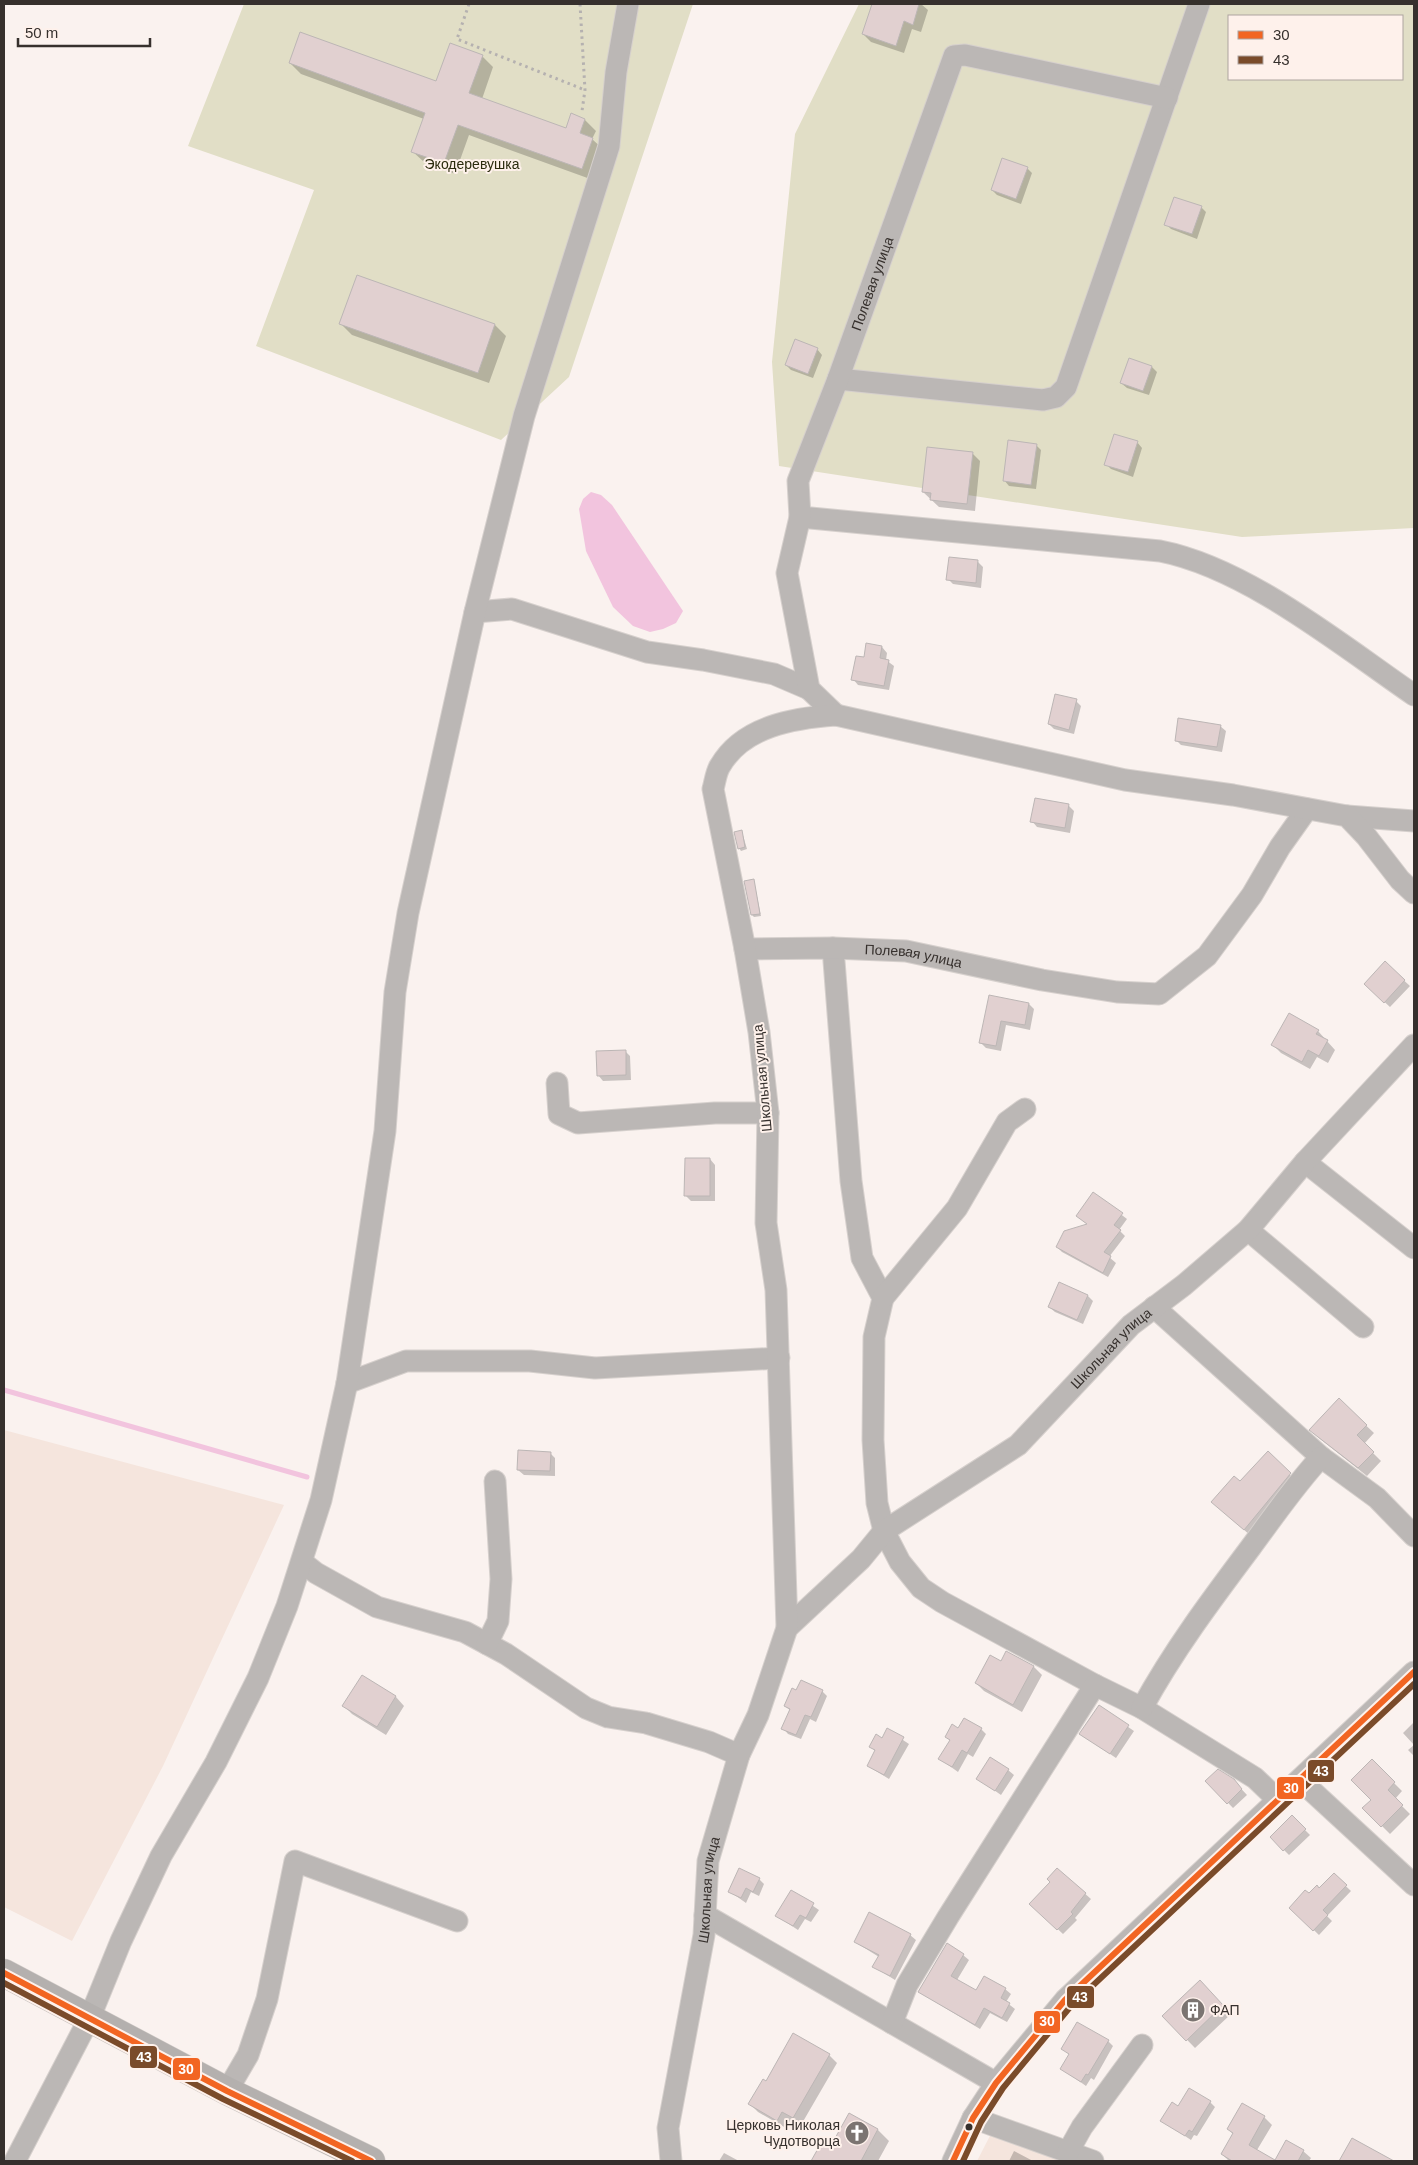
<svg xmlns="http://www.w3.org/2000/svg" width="1418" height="2165" font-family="Helvetica,sans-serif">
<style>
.built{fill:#f5e5dd}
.green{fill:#e1dec6;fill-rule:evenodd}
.water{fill:#f2c4de}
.shadow{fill:#0003}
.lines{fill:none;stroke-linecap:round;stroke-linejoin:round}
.stream{stroke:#f2c4de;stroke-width:5}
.building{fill:#e1d0d0;stroke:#bcb6b5}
.minor-casing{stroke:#d6d0cd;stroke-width:23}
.major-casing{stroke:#d6d0cd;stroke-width:29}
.path{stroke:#b5b1b0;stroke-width:3;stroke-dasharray:2.5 4;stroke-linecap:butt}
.minor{stroke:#bbb7b5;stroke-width:21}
.major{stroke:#b4b0ae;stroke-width:28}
.bus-1-casing{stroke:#fef1eb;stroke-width:10}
.bus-2-casing{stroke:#fef1eb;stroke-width:10}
.bus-1{stroke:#f26522;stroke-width:6}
.bus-2{stroke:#7a4b2a;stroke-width:6}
.bus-dot{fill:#36302d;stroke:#fef1eb;stroke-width:2}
.labels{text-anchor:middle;stroke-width:4;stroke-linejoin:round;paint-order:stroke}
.park-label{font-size:14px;fill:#2b2b0e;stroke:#fef1eb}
.street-label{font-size:14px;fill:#36302d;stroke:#fef1eb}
.poi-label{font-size:14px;fill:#36302d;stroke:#fef1eb;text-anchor:start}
.line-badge{stroke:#fef1eb;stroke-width:2}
.badge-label{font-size:14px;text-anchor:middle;font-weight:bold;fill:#fff}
</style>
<rect width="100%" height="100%" fill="#faf2ef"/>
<path class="built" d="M4,1430L284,1505L163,1766L72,1941L4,1907Z
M993,2130L1074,2161H977Z"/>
<path class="green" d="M244,4H693L569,377L501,440L256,346L314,190L188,146Z
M859,4H1414V528L1242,537L779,466L772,362L795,134ZM1229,16H1402V79H1229Z"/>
<path class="water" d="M591,492L601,495L612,505L683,611L676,623L663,629L650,632L633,626L613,607L586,551L579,509L583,499Z"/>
<path class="shadow" d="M873,4H921L928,10L921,32L912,29L904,53L871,42L863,34Z
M482,56L493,67L482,99L567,130L585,120L596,131L592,139L604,150L593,180L469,135L455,174L424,162L412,151L424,119L301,74L290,63L437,83Z
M1027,168L1032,173L1021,204L997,195L992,190Z
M1201,207L1206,212L1197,239L1171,229L1166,224Z
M357,277L495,325L506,336L489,383L352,335L341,324Z
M817,349L822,355L813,378L791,370L786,365Z
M1152,367L1157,372L1149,395L1127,388L1121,383Z
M1137,442L1142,448L1133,477L1111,469L1106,464Z
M1036,445L1041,450L1036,489L1009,486L1004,480Z
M972,453L980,461L975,511L939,507L923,492Z
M950,558L978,562L983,567L981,588L953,584L948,579Z
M867,645L882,647L887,653L886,660L894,666L889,690L858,685L853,679L865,659Z
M1076,701L1081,706L1074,734L1054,729L1049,724Z
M1220,726L1226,731L1222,752L1181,745L1176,740Z
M1069,806L1074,811L1070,833L1037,827L1032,821Z
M742,832L747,849L741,851L739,848Z
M754,881L761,916L754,917L752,915Z
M1385,963L1410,986L1390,1007L1365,984Z
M990,997L1029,1004L1034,1009L1030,1030L1006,1025L1001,1051L986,1048L981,1043Z
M1318,1031L1335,1050L1328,1063L1317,1057L1310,1069L1281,1053L1273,1045Z
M625,1051L630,1056L631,1080L603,1081L598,1075Z
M710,1159L715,1165V1201H691L685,1195Z
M1093,1193L1127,1219L1119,1230L1125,1236L1109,1257L1116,1263L1108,1277L1062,1252L1057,1247L1088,1225L1077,1216Z
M1059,1284L1088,1296L1093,1301L1083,1324L1055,1312L1049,1307Z
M1339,1400L1374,1433L1364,1444L1381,1461L1367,1476L1319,1438Z
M550,1453L555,1458V1476L524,1475L518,1470Z
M1268,1453L1296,1481L1251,1536L1220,1509L1240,1483Z
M1007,1653L1034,1667L1042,1675L1022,1712L984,1691L976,1683L1001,1662Z
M362,1677L396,1697L404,1706L386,1735L352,1714L344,1706Z
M822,1691L827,1696L816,1722L810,1719L801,1739L788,1734L783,1728L791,1711L785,1706L797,1692Z
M1099,1707L1134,1731L1116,1758L1080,1734Z
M1414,1722V1756L1408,1750L1414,1745L1403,1733Z
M981,1729L986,1734L973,1757L968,1754L958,1772L940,1759L951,1741L946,1737L959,1730Z
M888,1730L909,1744L889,1779L868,1766L876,1752L871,1747L883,1739Z
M1372,1761L1402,1791L1395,1799L1410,1814L1390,1834L1364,1808L1372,1800Z
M1008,1770L1014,1775L1001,1795L978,1779Z
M1233,1780L1247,1795L1233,1808L1207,1781Z
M1292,1817L1310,1835L1289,1855L1271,1837Z
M1057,1869L1091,1899L1075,1918L1077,1920L1063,1934L1031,1904L1052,1882Z
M1334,1875L1351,1891L1327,1916L1332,1921L1319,1935L1291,1908L1319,1890Z
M759,1879L764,1884L759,1896L751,1892L746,1903L729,1891Z
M791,1891L819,1910L811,1922L805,1919L798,1930L777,1916Z
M910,1935L916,1940L895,1980L874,1967L879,1957L855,1942Z
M963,1955L969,1960L957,1980L977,1992L984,1977L1005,1989L1011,1994L1006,2002L1015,2009L1007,2022L990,2013L980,2029L919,1992Z
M1200,1982L1231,2014L1195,2048L1164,2016Z
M1108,2041L1113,2046L1094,2080L1091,2078L1086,2086L1062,2069L1070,2055L1063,2049Z
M829,2055L837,2063L801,2125L791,2119L786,2128L758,2112L750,2104L767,2082Z
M1210,2102L1215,2107L1197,2136L1194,2135L1191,2140L1162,2121L1178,2107Z
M1243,2105L1264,2117L1272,2125L1257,2150L1276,2161L1286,2142L1303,2151L1311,2158L1309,2161H1229L1222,2154L1233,2134L1228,2129Z
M878,2130L889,2141L878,2161H813L824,2139L833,2144Z
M1014,2151L1033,2161H1009Z
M724,2153L739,2161H719Z"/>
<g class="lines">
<path class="stream" d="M4,1390L307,1477"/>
</g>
<path class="building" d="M872,4H919L913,25L904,21L896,46L862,34Z
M300,32L436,81L450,43L483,55L469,93L566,128L571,113L585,119L580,133L593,138L582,169L458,125L444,163L411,152L425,113L289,63Z
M1002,158L1028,167L1016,199L991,190Z
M1174,197L1202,206L1192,234L1164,225Z
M357,275L495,324L478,373L339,324Z
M795,339L818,348L808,374L785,365Z
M1129,358L1152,366L1143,391L1120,383Z
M1114,434L1138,441L1128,472L1104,465Z
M1008,440L1037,444L1031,485L1003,481Z
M927,447L973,452L967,504L930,500L931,493L922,492Z
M949,557L978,560L976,583L946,580Z
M866,643L882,646L880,658L889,660L884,686L851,680L856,656L864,657Z
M1055,694L1077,699L1069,730L1048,724Z
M1178,718L1221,725L1217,747L1175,741Z
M1035,798L1069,804L1065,828L1030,822Z
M742,830L745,847L738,849L734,832Z
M754,879L760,914L751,915L744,881Z
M1385,961L1405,980L1384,1003L1364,984Z
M989,995L1029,1003L1025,1025L1001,1021L996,1046L979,1043Z
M1289,1013L1319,1030L1316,1034L1328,1040L1319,1056L1308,1050L1302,1062L1271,1045Z
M626,1050V1075L597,1076L596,1051Z
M685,1158H710V1196H684Z
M1093,1192L1123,1213L1114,1225L1121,1230L1104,1252L1111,1256L1103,1273L1056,1247L1064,1231L1087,1224L1076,1216Z
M1059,1282L1088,1295L1077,1320L1048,1307Z
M1339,1398L1367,1425L1357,1435L1374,1452L1358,1468L1309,1430Z
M518,1450L551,1452L550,1471L517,1470Z
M1268,1451L1291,1473L1244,1530L1211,1502L1234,1476L1240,1481Z
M1006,1651L1034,1666L1013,1705L975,1683L990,1655L1001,1661Z
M362,1675L396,1696L377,1727L342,1706Z
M801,1680L823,1690L811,1717L805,1715L796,1735L781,1729L790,1709L784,1706L792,1688L796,1690Z
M1099,1705L1129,1725L1110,1754L1079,1734Z
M964,1718L982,1728L967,1753L962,1750L952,1767L938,1759L950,1740L945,1737L952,1724L958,1728Z
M887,1728L904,1737L884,1775L867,1766L875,1750L869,1747L876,1734L882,1738Z
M990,1757L1009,1769L995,1791L976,1779Z
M1372,1759L1395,1782L1388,1790L1403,1805L1381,1827L1362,1808L1371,1800L1351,1780Z
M1218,1769L1234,1779L1242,1789L1227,1804L1205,1781Z
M1292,1815L1306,1829L1283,1851L1270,1837Z
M739,1868L760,1878L753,1892L746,1888L741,1898L728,1892Z
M1057,1868L1086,1893L1071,1912L1073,1914L1057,1930L1029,1904L1050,1882L1047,1879Z
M1334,1873L1347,1885L1323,1910L1328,1915L1313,1931L1289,1908L1305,1890L1309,1893L1317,1885L1319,1888Z
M791,1890L814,1903L806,1918L800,1915L793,1926L775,1916Z
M869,1912L911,1934L890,1976L872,1967L879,1955L854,1942Z
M947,1943L964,1954L951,1976L976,1990L984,1976L1006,1988L1001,1998L1010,2003L1002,2018L984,2008L975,2025L918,1992Z
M1200,1980L1223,2005L1186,2041L1162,2016Z
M1077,2022L1109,2040L1088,2075L1086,2074L1081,2082L1060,2069L1069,2054L1061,2049Z
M793,2033L830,2054L793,2118L782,2112L777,2121L748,2104L763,2079L766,2081Z
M1189,2088L1211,2101L1192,2132L1189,2130L1185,2136L1160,2121L1172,2102L1178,2106Z
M1242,2103L1265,2116L1249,2145L1275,2160L1286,2140L1304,2150L1298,2161H1232L1221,2154L1233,2133L1227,2129Z
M849,2113L878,2129L861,2161H811L824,2138L833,2142Z
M1352,2138L1394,2161H1339Z"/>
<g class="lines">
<defs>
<g id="minor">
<path d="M838,379L1043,400L1056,397L1066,387L1199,4"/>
<path d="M800,517L1160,551C1247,568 1341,645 1414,695"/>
<path d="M475,612L512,609L647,652L703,660L774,674L809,689"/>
<path id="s1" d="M836,715L809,689L787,573L800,517L798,481L838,379L954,56L965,55L1167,98"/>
<path d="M1347,816L1414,821"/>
<path d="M833,948L851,1181L862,1258L883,1298L874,1337L873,1440L877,1503L884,1531L900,1562L921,1588L942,1602L1095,1685L1142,1708L1255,1778L1278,1800"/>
<path id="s2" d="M745,949L833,948L906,951L1042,980L1117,992L1159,994L1207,956L1252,895L1280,847L1307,809"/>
<path d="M557,1083L559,1114L578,1123L715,1113H768"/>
<path d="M1305,1162L1414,1248"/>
<path d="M1248,1230L1363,1327"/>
<path d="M883,1298L957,1208L1007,1122L1025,1109"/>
<path d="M1154,1307L1321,1457L1377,1498L1414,1536"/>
<path d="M347,1383L406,1361H530L595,1368L779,1358"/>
<path d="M302,1562L316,1573L377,1607L465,1632L506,1654L586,1708L608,1717L646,1723L709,1742L739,1755"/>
<path id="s3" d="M787,1628L861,1559L884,1531L1018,1445L1131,1325L1184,1285L1248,1230L1305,1162L1414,1045"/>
<path d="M487,1644L498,1621L501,1579L495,1481"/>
<path d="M1142,1708C1173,1651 1212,1599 1251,1547C1274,1516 1295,1485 1321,1457"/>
<path d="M1300,1780L1414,1885"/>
<path d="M705,1915L996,2083"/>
<path d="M892,2023L907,1985L948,1917L1095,1685"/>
<path d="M227,2091L248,2055L267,1999L295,1861L457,1921"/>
<path d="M973,2118L1093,2161"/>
<path d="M1068,2152L1082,2127L1142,2045"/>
<path d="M15,2161L90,2017L121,1941L161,1856L216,1762L258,1678L287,1606L321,1500L347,1383L385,1131L395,992L408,913L475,612L524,416L609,146L616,72L628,4"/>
<path id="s4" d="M671,2161L668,2128L704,1935L708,1861L739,1755L758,1715L787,1628L776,1290L766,1223L768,1113L759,1032L745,949L713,789C715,782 716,772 720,766C743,726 794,718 836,715L1125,780L1233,795L1347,816L1366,836L1400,880L1414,893"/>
<path d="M953,2161L973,2118L996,2083L1065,2000L1414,1672"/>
</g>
<path id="major" d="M4,1973L227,2091L371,2161"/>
</defs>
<use href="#minor" class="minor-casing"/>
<use href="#major" class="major-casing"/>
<path class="path" d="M469,4L457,39L585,90
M580,4L585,90L582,111"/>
<use href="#minor" class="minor"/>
<use href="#major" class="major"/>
<defs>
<path id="bus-1" d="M4,1973L227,2091L371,2161
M953,2161L973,2118L996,2083L1065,2000L1414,1672"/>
<path id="bus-2" d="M4,1983L223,2099L352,2161
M963,2161L981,2122L1003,2088L1071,2006L1414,1684"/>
</defs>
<use href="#bus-1" class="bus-1-casing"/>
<use href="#bus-2" class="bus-2-casing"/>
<use href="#bus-1" class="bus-1"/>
<use href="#bus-2" class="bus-2"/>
</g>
<defs>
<symbol id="building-disc" viewBox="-11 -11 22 22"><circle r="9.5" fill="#7b7471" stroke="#fef1eb"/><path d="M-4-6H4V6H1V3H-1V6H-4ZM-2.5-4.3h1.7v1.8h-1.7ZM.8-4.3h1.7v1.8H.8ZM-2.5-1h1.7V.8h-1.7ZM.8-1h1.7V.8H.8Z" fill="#fff"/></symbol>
<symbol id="church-disc" viewBox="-11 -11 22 22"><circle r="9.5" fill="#7b7471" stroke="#fef1eb"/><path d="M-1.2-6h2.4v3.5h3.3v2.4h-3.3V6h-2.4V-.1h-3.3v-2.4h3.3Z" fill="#fff"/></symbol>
</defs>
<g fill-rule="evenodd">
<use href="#building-disc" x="1179" y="1996" width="28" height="28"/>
<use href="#church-disc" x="843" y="2119" width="28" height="28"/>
</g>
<circle class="bus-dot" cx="969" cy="2127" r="4.5"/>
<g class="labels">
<g class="park-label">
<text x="472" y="169">Экодеревушка</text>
</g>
<g class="street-label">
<text dy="5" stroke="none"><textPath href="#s1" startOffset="460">Полевая улица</textPath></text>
<text dy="5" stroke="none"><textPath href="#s2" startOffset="169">Полевая улица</textPath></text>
<text transform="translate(762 1078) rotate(-95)" y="5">Школьная улица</text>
<text dy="5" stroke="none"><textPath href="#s3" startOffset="431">Школьная улица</textPath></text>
<text dy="5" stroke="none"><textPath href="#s4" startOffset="275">Школьная улица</textPath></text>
</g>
<g class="poi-label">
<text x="1210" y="2015">ФАП</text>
<text x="840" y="2130" text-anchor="end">Церковь Николая<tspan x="840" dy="16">Чудотворца</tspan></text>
</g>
</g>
<g class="line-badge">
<rect x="1307" y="1759" width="28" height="24" rx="5" fill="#7a4b2a"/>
<rect x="1276" y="1776" width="29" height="24" rx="5" fill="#f26522"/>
<rect x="1066" y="1985" width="29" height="24" rx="5" fill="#7a4b2a"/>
<rect x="1033" y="2010" width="28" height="24" rx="5" fill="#f26522"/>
<rect x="129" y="2045" width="29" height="24" rx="5" fill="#7a4b2a"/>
<rect x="172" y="2057" width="29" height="24" rx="5" fill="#f26522"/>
</g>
<g class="badge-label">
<text x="1321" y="1776">43</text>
<text x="1291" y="1793">30</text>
<text x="1080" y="2002">43</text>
<text x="1047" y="2026">30</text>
<text x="144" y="2062">43</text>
<text x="186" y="2074">30</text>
</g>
<rect width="1418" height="2165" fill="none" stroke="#36302d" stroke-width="10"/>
<rect x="1228" y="15" width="175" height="65" fill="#fef1eb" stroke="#aea49f"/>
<rect x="1238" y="31" width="25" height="8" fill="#f26522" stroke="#aea49f"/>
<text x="1273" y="40" font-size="15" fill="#36302d">30</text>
<rect x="1238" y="56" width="25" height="8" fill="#7a4b2a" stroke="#aea49f"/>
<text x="1273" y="65" font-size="15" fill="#36302d">43</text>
<path d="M18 38v8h132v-8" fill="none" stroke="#36302d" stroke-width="2.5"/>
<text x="25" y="38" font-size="15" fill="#36302d" stroke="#fef1eb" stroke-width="4" paint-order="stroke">50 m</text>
</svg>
